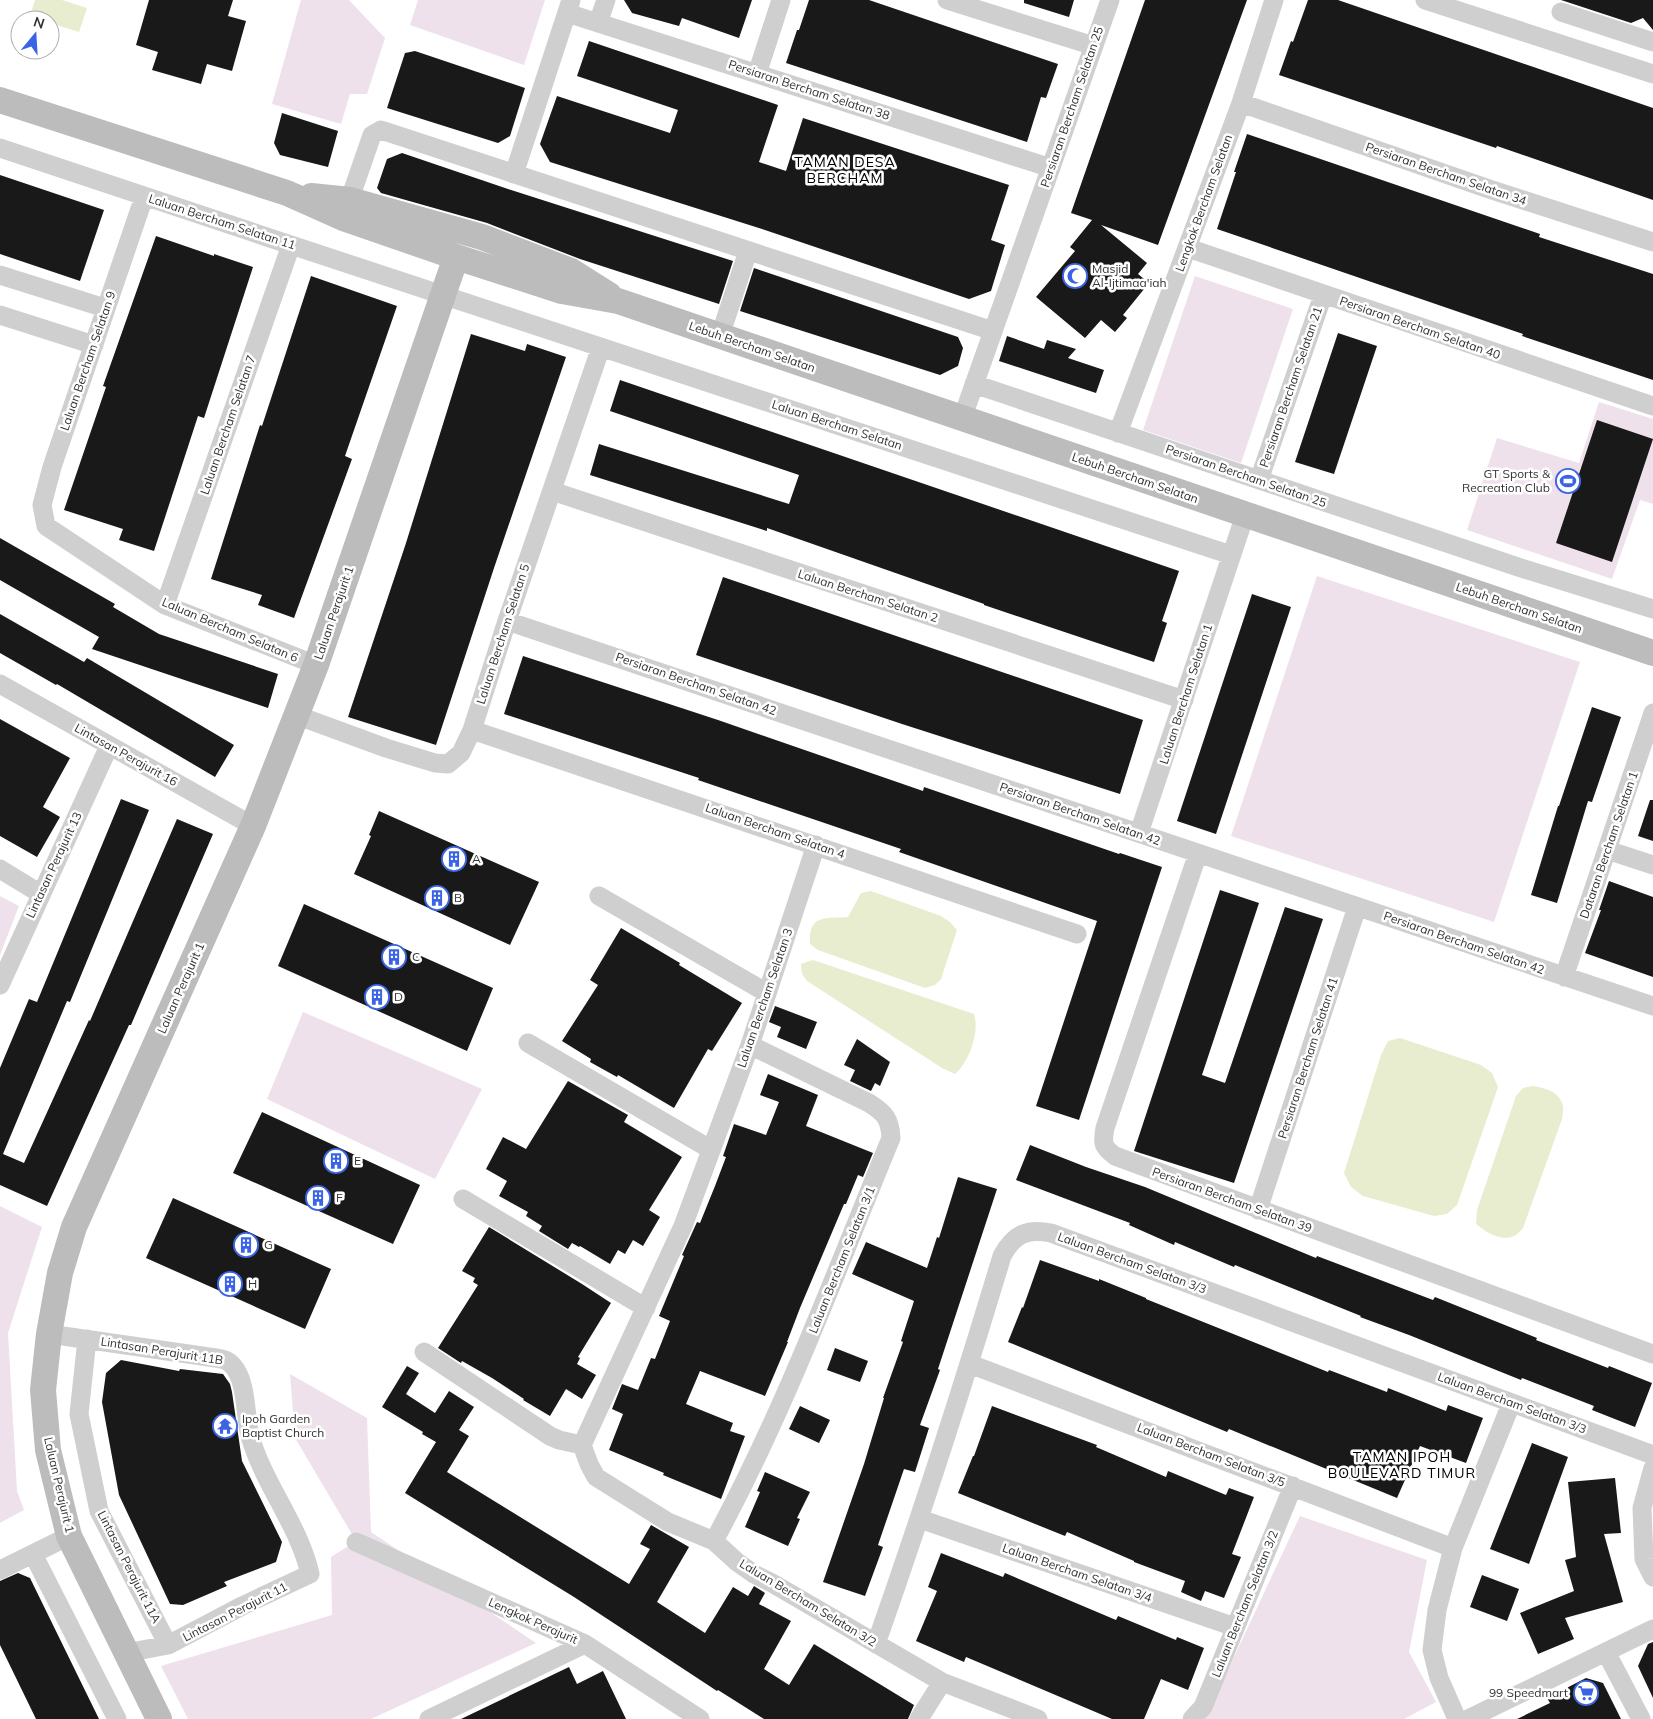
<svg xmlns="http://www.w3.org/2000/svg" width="1653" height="1719" font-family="Mulish,sans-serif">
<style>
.green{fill:#eee1eb}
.water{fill:#e7edce}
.building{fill:#191919}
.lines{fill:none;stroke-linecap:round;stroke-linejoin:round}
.street{stroke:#cfcfcf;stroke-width:19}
.secondary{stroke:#bcbcbc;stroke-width:26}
.labels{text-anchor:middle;stroke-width:5;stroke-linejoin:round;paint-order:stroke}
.street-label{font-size:12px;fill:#323232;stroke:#fff}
.poi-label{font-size:12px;fill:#323232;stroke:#fff;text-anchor:start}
.neighbourhood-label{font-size:14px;letter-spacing:1px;fill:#000;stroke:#fff}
</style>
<rect width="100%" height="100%" fill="#fff"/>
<path class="green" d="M301,0H349L385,38L367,94H350L341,124L272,104Z
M418,0H545L524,65L410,25Z
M1195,276L1293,309L1241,463L1143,430Z
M1599,402L1653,419V504L1640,500L1612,579L1467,530L1497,438L1579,463Z
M1317,576L1580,662L1494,922L1231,836Z
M0,896L19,906L0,955Z
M303,1012L482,1089L435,1179L267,1099Z
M0,1206L42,1227L8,1333L17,1491L24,1510L0,1523Z
M290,1374L367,1418L371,1532L536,1643L371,1719H188L161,1666L332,1615L331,1557L356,1541L295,1438Z
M1300,1516L1427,1560L1409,1652L1436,1702L1404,1719H1205Z"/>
<path class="water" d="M35,0H62L87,8L79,32L50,23V20H41L30,16Z
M871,891L941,916L950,922L957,930L941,979L935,985L925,988L818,950L810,944C808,913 827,919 848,917L861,893Z
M813,960L974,1014C980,1032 969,1062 955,1074L942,1068L807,981L802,974L801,964Z
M1400,1038L1481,1065L1492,1073L1498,1087L1457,1205L1447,1214L1434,1216L1363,1196L1351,1187L1344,1173L1381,1055L1388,1041Z
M1533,1086C1546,1088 1560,1092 1563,1106C1564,1110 1562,1116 1562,1119L1523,1228C1520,1231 1517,1235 1514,1236C1500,1242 1486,1232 1476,1224L1477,1210L1516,1096L1523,1088Z"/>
<path class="building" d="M149,0H233L228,16L246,21L232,71L207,64L201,84L152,70L158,52L136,45Z
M624,0H752L739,38L682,18L679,26L632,13Z
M809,0H869L1058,64L1046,98L1041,97L1027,142L786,63L797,30H799Z
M1024,0H1074L1069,17L1024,3Z
M1145,0H1247L1158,245L1101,225L1147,263L1138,274L1149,283L1123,315L1127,318L1115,332L1101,320L1085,338L1036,297L1075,251L1070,247L1092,220L1071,213Z
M1308,0H1338L1653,108V200L1497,146L1496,148L1279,75L1291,41L1293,42Z
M1561,0H1653V30L1643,18L1631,23Z
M589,41L778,105L759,162L786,171L803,118L1009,185L991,240L1005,245L991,291L969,299L762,229L550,162L540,144L557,96L670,133L678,110L577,76Z
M415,51L525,88L510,136L498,143L387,108L405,53Z
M282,113L338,131L328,167L280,155L274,143Z
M1247,134L1540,234L1539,237L1653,274V380L1522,336L1523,334L1217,229L1236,172H1234Z
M402,153L508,189L733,261L719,304L580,259L487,223L381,193L377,188L387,159Z
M0,175L104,210L80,281L0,254Z
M156,236L214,256V254L253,267L204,418L198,416L154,551L119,540L123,529L64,510L106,387L103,386Z
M754,268L958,337L963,348L958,366L940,375L740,311Z
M311,276L397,306L345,456L352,459L294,618L258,605L262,595L211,579L260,425L262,426Z
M1338,333L1377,346L1334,474L1295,462Z
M471,334L525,351L527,344L566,357L494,568L436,745L348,717L406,543Z
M1007,336L1044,349L1047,340L1076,349L1068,358L1104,370L1096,393L999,361Z
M620,380L1179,571L1162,621L1167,623L1154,662L984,605V604L767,528V531L590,475L599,444L789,504L799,475L610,411Z
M1597,420L1653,439L1612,562L1556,543Z
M0,538L115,604L113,607L159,634L278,674L268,708L92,649L99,637L0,580Z
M723,577L1143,720L1120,794L902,724L696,655Z
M1252,594L1291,607L1216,834L1177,821Z
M0,614L84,662L87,658L234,745L215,777L57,684L56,685L0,653Z
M523,656L718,720L923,791L924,787L1119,854L1120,853L1162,867L1079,1120L1036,1106L1097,921L899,852L901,849L698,780L699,778L504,714Z
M1592,707L1621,717L1592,802L1588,801L1557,903L1531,895L1558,806H1559Z
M0,719L70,758L43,807L60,817L37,857L0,836Z
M121,799L149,810L70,1002L67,1001L3,1154L24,1163L89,1020L90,1021L177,819L213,834L131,1025H129L47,1206L0,1185V1068L29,999L37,1002Z
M1650,800H1653V841L1638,836Z
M379,811L539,882L510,945L354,874L371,836L369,835Z
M1609,881L1653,897V977L1585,953L1601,910H1599Z
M1220,890L1259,903L1202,1075L1225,1083L1285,907L1323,919L1234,1183L1134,1151Z
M304,904L493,988L467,1051L278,966Z
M621,928L680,963L679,965L742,1003L712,1051L708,1049L674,1108L618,1075L617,1077L590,1062L591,1059L562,1041L598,985L590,980Z
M775,1006L817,1022L806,1049L777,1037L781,1027L769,1022Z
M857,1039L890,1062L880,1086L875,1083L871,1091L850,1081L855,1070L844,1065Z
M768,1074L818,1095L806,1126L873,1153L863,1177L858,1175L846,1204H844L800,1308L787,1342H788L765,1396L700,1371L686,1404L733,1423L730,1431L745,1436L721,1499L663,1475L664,1473L609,1450L623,1414L612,1409L622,1384L638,1390L651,1358L655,1359L670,1321L659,1316L684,1256L682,1255L697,1222L700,1223L715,1186L726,1157L723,1156L734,1124L766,1135L779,1102L760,1095Z
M568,1081L628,1115L624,1122L682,1157L649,1210L660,1217L643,1246L633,1240L625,1254L618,1250L610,1264L580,1246L579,1247L572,1243L568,1249L539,1231L542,1226L526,1216L528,1212L499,1196L507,1181L486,1169L503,1137L526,1149Z
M262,1112L420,1185L393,1244L233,1173Z
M1030,1145L1086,1167L1145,1187L1316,1258L1317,1256L1433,1300L1435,1297L1537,1338L1536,1340L1608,1368L1609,1366L1652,1383L1635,1427L1592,1410L1594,1406L1522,1378L1521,1380L1409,1335L1360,1317L1361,1316L1235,1265L1234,1267L1175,1242L1174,1245L1129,1225L1130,1223L1016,1180Z
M958,1177L997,1189L938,1369L940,1370L920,1425L929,1428L915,1472L904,1469L878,1545L883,1547L865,1596L823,1582L864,1464L884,1398H883L903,1342L901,1341L914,1301L852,1274L866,1242L927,1268L937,1237L939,1238Z
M173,1198L331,1269L305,1329L146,1258Z
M489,1227L582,1284L611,1303L578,1357L580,1358L577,1364L596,1375L582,1399L566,1389L550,1416L523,1400L524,1399L492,1378L462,1361L461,1363L438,1348L478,1285L473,1282L475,1278L462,1271Z
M1040,1260L1099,1281V1279L1146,1298V1299L1328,1372L1329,1370L1387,1392L1388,1388L1446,1411L1448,1405L1483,1418L1466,1463L1420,1446L1397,1498L1229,1429L1227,1432L1008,1342L1022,1307L1023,1308Z
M835,1348L868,1361L860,1382L827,1370Z
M121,1360L179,1371L180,1369L223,1374L230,1384L232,1392L242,1461L282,1542L276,1562L224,1582L227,1586L183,1605L170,1604L119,1495L102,1402L106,1373Z
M407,1366L419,1373L406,1394L435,1413L449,1391L474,1407L459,1430L469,1436L447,1472L629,1584L650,1549L640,1544L651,1525L689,1547L657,1602L705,1633L733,1587L748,1596L754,1586L765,1593L759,1604L791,1621L764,1669L789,1685L814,1644L914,1705L908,1719H764L718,1690L717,1691L574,1597L405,1493L436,1442L422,1434L423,1432L382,1407Z
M800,1406L830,1420L819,1443L789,1429Z
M992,1406L1097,1445L1096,1447L1166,1477L1168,1471L1226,1495L1229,1488L1254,1497L1232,1554L1241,1557L1224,1598L1205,1591L1201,1601L1181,1592L1185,1581L1134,1562V1561L1067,1532L1065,1536L958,1493L973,1456H974Z
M1532,1443L1568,1457L1529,1564L1490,1549Z
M765,1472L810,1492L797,1518L800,1519L788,1546L745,1527L760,1492L757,1491Z
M1615,1478L1621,1533L1604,1534L1623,1602L1565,1618L1574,1639L1538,1654L1520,1613L1574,1591L1565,1560L1576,1557L1568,1482Z
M941,1553L1003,1577L1005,1573L1116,1620L1118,1616L1176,1640L1177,1637L1204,1648L1188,1690L1161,1679L1144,1719H1112L966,1657L964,1662L916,1641L937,1591L928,1587Z
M18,1573L30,1578L99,1719H36L0,1645V1581Z
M1482,1575L1519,1589L1507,1621L1470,1607Z
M1653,1642V1698L1638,1666L1648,1644Z
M569,1667L577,1684L603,1671L626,1719H461Z
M1586,1678L1603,1683L1621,1719H1517L1550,1703L1547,1698Z"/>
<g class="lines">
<path class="street" d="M947,0L1094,46
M1425,0L1653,74
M1561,12L1653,42
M567,13L1051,168
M598,23L606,0
M757,74L781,0
M1241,103L1489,189L1653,242
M0,148L291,245L1231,555
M514,174L571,0
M144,197L52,467L42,505L46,526L165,605L316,665
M346,210L372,135L381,130L993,331
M1188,248L1653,406
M0,275L105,308
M0,315L94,345
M720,336L748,251
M974,384L1518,567L1653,609
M962,419L1110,0
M1118,433L1241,103L1274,0
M1259,480L1323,295
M552,491L1184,700
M165,605L291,245
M507,621L1653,1006
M0,684L253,826
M296,715L386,748L435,763L448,764L461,753L472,730L507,621L601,347
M472,730L1077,934
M1139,833L1245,515
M1607,850L1653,865
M1198,853L1105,1128C1102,1144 1103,1147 1115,1156L1653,1354
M0,869L41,894
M599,896L767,993
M1564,977L1653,713
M0,985L109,746
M528,1043L710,1149
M463,1199L646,1308
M1258,1210L1357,907
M49,1334L216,1358C223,1359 228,1360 233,1366C247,1381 245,1416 250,1436C264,1485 299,1525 310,1574L242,1606L168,1645L126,1653
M87,1339L79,1414L99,1511L168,1645
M424,1352L550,1436L559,1440L582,1445L589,1464L596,1477L668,1522L714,1541L737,1562L754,1574L772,1583L942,1682L1038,1719
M970,1364L1453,1548
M582,1445L683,1226L750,1045L816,845
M1653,1468L1642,1508L1644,1559L1653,1577
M920,1519L1235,1627
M714,1541C784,1412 835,1274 891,1138C890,1119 885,1113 869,1103L750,1045
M356,1542L585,1644L700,1719
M33,1554L117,1719
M0,1570L69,1536
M876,1644C921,1516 963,1386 1002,1256C1014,1234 1027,1228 1051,1233L1653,1455
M1606,1652L1641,1719
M429,1719L585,1644
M919,1719L942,1682
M1192,1719L1203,1707L1293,1486
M1457,1719L1439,1678L1432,1650L1437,1610L1453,1548L1511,1404
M1468,1719L1653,1629"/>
<path class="secondary" d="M0,100L287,193L343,218L456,257L562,291L618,301L1653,653
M311,196L350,200L482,237L571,271L609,295
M159,1719L69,1536L48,1450L43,1390L49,1334L60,1273L74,1227L253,826L316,665L456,257"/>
</g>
<defs>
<symbol id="mosque-ring" viewBox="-11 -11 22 22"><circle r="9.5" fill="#fff" stroke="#3a64e4" stroke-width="1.5"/><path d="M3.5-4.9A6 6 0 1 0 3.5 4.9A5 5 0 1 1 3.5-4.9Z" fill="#3a64e4"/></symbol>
<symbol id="stadium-ring" viewBox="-11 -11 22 22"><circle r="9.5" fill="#fff" stroke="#3a64e4" stroke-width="1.5"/><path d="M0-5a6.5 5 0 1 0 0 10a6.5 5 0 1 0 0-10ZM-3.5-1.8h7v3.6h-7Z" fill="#3a64e4"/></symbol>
<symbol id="building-ring" viewBox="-11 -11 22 22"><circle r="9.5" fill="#fff" stroke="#3a64e4" stroke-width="1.5"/><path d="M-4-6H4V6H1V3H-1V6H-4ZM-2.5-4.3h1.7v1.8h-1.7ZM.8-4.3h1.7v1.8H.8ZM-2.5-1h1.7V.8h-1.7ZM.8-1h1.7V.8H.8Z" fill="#3a64e4"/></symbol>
<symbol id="temple-ring" viewBox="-11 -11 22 22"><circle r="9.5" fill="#fff" stroke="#3a64e4" stroke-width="1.5"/><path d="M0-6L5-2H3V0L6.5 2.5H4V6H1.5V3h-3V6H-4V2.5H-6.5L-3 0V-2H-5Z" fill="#3a64e4"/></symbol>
<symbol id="supermarket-ring" viewBox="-11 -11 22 22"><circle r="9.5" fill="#fff" stroke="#3a64e4" stroke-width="1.5"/><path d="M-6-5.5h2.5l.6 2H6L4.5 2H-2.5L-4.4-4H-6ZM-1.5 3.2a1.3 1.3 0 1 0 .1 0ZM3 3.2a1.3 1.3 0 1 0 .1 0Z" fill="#3a64e4"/></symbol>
</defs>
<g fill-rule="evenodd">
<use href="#mosque-ring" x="1061" y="262" width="28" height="28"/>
<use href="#stadium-ring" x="1554" y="467" width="28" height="28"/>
<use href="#building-ring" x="440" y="845" width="28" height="28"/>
<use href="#building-ring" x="423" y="884" width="28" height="28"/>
<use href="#building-ring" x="380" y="943" width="28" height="28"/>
<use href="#building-ring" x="363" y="983" width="28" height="28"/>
<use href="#building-ring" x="322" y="1147" width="28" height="28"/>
<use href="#building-ring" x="304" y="1184" width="28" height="28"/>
<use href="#building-ring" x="232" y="1231" width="28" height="28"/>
<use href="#building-ring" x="216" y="1270" width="28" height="28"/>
<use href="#temple-ring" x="211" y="1412" width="28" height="28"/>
<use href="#supermarket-ring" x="1572" y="1679" width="28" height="28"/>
</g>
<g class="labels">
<g class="street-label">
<text transform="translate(809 90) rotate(18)" y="4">Persiaran Bercham Selatan 38</text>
<text transform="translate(1072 107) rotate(-71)" y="4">Persiaran Bercham Selatan 25</text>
<text transform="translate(1446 174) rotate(19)" y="4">Persiaran Bercham Selatan 34</text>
<text transform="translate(1204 203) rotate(-70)" y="4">Lengkok Bercham Selatan</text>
<text transform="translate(222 222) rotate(18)" y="4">Laluan Bercham Selatan 11</text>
<text transform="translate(1420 328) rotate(19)" y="4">Persiaran Bercham Selatan 40</text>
<text transform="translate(752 347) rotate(19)" y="4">Lebuh Bercham Selatan</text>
<text transform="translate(88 361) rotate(-71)" y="4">Laluan Bercham Selatan 9</text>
<text transform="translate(1291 387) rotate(-71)" y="4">Persiaran Bercham Selatan 21</text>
<text transform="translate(228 425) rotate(-71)" y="4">Laluan Bercham Selatan 7</text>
<text transform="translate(837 425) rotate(18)" y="4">Laluan Bercham Selatan</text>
<text transform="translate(1246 476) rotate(19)" y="4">Persiaran Bercham Selatan 25</text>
<text transform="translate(1135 478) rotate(19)" y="4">Lebuh Bercham Selatan</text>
<text transform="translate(868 596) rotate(18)" y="4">Laluan Bercham Selatan 2</text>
<text transform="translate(1519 608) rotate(19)" y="4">Lebuh Bercham Selatan</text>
<text transform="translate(334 613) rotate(-71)" y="4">Laluan Perajurit 1</text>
<text transform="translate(230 630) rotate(23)" y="4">Laluan Bercham Selatan 6</text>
<text transform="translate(503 634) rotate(-72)" y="4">Laluan Bercham Selatan 5</text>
<text transform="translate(696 684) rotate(19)" y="4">Persiaran Bercham Selatan 42</text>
<text transform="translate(1186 694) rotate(-72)" y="4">Laluan Bercham Selatan 1</text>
<text transform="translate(126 755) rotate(29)" y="4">Lintasan Perajurit 16</text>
<text transform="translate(1080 814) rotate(19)" y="4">Persiaran Bercham Selatan 42</text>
<text transform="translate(775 831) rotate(19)" y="4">Laluan Bercham Selatan 4</text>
<text transform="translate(1609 845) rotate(-71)" y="4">Dataran Bercham Selatan 1</text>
<text transform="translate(54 865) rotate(-65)" y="4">Lintasan Perajurit 13</text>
<text transform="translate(1464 943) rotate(19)" y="4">Persiaran Bercham Selatan 42</text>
<text transform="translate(181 988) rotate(-66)" y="4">Laluan Perajurit 1</text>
<text transform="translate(765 998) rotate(-71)" y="4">Laluan Bercham Selatan 3</text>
<text transform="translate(1308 1058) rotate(-72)" y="4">Persiaran Bercham Selatan 41</text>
<text transform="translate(1232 1200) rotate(20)" y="4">Persiaran Bercham Selatan 39</text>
<text transform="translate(842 1260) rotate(-68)" y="4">Laluan Bercham Selatan 3/1</text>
<text transform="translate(1132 1263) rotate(20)" y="4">Laluan Bercham Selatan 3/3</text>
<text transform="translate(162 1351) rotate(9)" y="4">Lintasan Perajurit 11B</text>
<text transform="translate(1512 1403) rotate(20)" y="4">Laluan Bercham Selatan 3/3</text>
<text transform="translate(1211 1455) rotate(21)" y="4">Laluan Bercham Selatan 3/5</text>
<text transform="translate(59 1485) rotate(77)" y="4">Laluan Perajurit 1</text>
<text transform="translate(129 1567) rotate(63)" y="4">Lintasan Perajurit 11A</text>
<text transform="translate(1077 1573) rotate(19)" y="4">Laluan Bercham Selatan 3/4</text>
<text transform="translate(808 1603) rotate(31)" y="4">Laluan Bercham Selatan 3/2</text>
<text transform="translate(1245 1604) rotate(-68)" y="4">Laluan Bercham Selatan 3/2</text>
<text transform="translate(235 1612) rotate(-27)" y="4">Lintasan Perajurit 11</text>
<text transform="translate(533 1621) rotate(24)" y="4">Lengkok Perajurit</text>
</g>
<g class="poi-label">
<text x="1092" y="273">Masjid<tspan x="1092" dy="14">Al-Ijtimaa'iah</tspan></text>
<text x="1550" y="478" text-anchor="end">GT Sports &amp;<tspan x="1550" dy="14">Recreation Club</tspan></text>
<text x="472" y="863">A</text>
<text x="454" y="902">B</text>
<text x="412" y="961">C</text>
<text x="394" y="1001">D</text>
<text x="354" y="1165">E</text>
<text x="336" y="1202">F</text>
<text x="264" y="1249">G</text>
<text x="248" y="1288">H</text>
<text x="242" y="1423">Ipoh Garden<tspan x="242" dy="14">Baptist Church</tspan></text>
<text x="1568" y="1697" text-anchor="end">99 Speedmart</text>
</g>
<g class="neighbourhood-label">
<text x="845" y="167">TAMAN DESA<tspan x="845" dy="16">BERCHAM</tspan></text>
<text x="1402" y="1462">TAMAN IPOH<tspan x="1402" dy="16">BOULEVARD TIMUR</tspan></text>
</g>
</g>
<g transform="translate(35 35) rotate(18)"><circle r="24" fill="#ffffff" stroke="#adadad"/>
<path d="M0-4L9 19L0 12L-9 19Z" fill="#3a64e4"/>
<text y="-8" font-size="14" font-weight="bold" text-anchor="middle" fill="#323232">N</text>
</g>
</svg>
